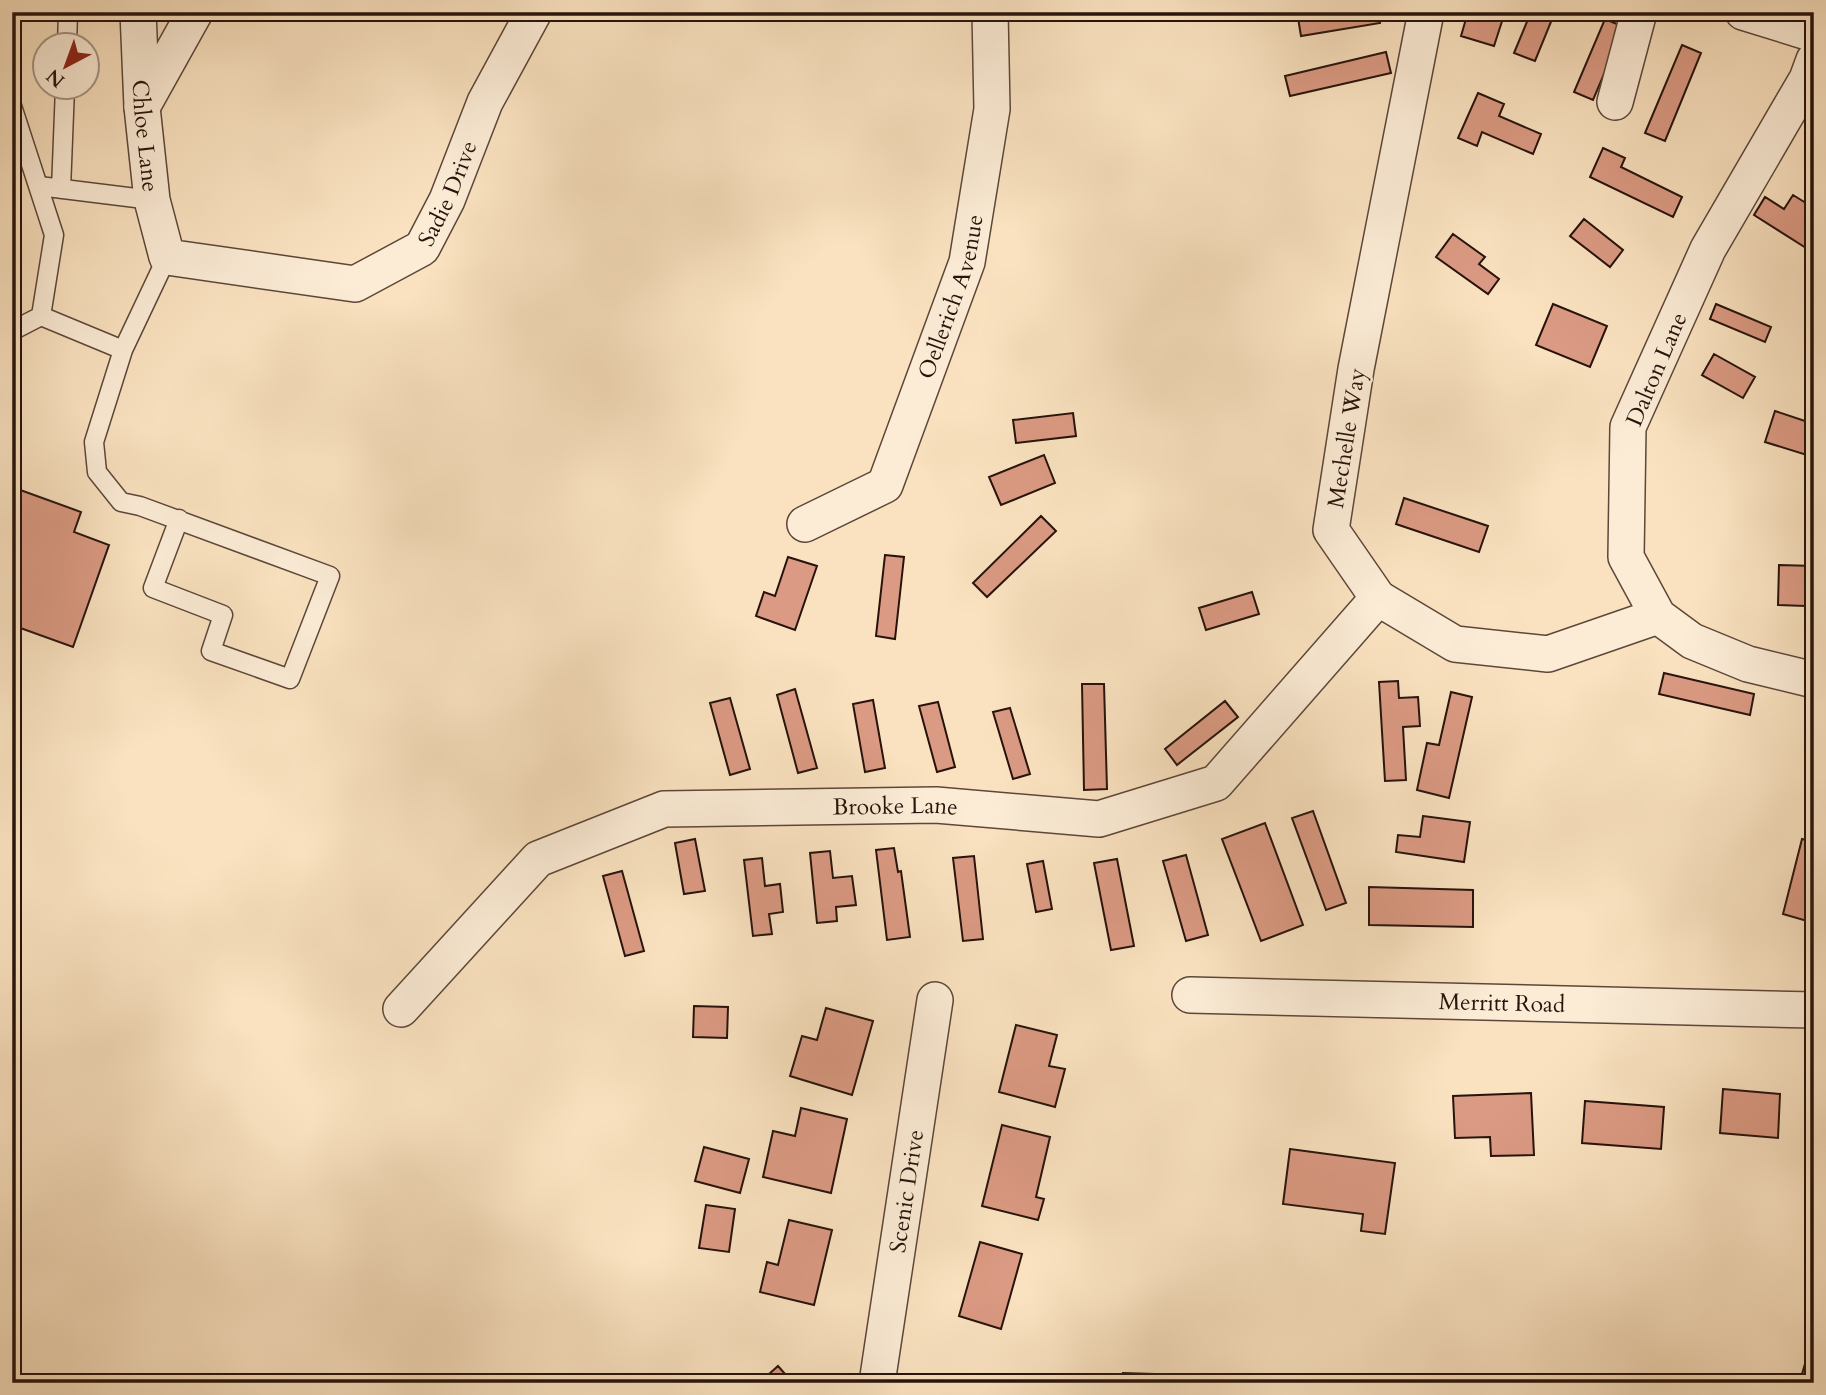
<svg xmlns="http://www.w3.org/2000/svg" width="1826" height="1395" font-family="Cardo,serif">
<style>
.building{fill:#db9a83;stroke:#27130c;stroke-width:2}
.lines{fill:none;stroke-linecap:round;stroke-linejoin:round}
.lane-casing{stroke:#5c4739;stroke-width:21}
.street-casing{stroke:#5c4739;stroke-width:38}
.lane{stroke:#fcecd6;stroke-width:18}
.street{stroke:#fcecd6;stroke-width:35}
.labels{text-anchor:middle;stroke-width:5;stroke-linejoin:round;paint-order:stroke}
.street-label{font-size:23px;fill:#27130c;stroke:#fcecd6}
</style>
<rect width="100%" height="100%" fill="#fae2c0"/>
<filter id="stains"><feTurbulence type="fractalNoise" baseFrequency=".00286" numOctaves="4"/><feColorMatrix values="0 0 0 0 .2 0 0 0 0 .09 0 0 0 0 .02 0 0 0 .5 -.17"/></filter>
<radialGradient id="worn" r=".72"><stop offset=".6" stop-color="#630" stop-opacity="0"/><stop offset="1" stop-color="#630" stop-opacity=".3"/></radialGradient>
<path class="building" d="M1297,12H1378L1380,23L1301,36Z
M1468,12H1505L1494,46L1461,36Z
M1531,12H1555L1535,61L1514,53Z
M1605,19L1624,27L1593,100L1574,92Z
M1682,45L1701,53L1665,141L1645,133Z
M1386,52L1391,73L1290,96L1285,76Z
M1478,93L1504,104L1499,116L1541,134L1533,154L1482,132L1477,146L1458,138Z
M1603,148L1625,158L1621,167L1682,197L1673,217L1590,177Z
M1793,195L1814,208V253L1754,215L1765,197L1784,209Z
M1584,219L1623,250L1610,267L1570,236Z
M1453,234L1485,257L1479,264L1499,279L1488,294L1436,257Z
M1553,304L1607,326L1590,367L1536,345Z
M1716,304L1771,327L1765,342L1710,319Z
M1714,354L1755,377L1743,398L1702,375Z
M1775,411L1814,424L1810,456L1765,442Z
M1073,413L1076,436L1016,443L1013,420Z
M1044,455L1055,483L1001,505L989,477Z
M12,487L81,512L74,532L109,545L73,647L12,625Z
M1404,498L1488,526L1479,552L1396,524Z
M1041,516L1056,531L987,597L973,583Z
M885,555L904,557L895,639L876,636Z
M788,557L817,566L795,630L756,616L764,592L775,596Z
M1779,565L1814,566V587H1805V606L1778,605Z
M1252,592L1259,614L1206,630L1199,608Z
M1664,673L1754,694L1750,715L1659,694Z
M1398,681L1399,698L1418,697L1420,726L1403,727L1406,780L1385,781L1379,682Z
M1082,684H1104L1107,789L1084,790Z
M795,689L817,768L798,773L777,695Z
M1451,692L1472,697L1449,798L1417,790L1427,743L1439,745Z
M730,698L750,769L730,775L710,703Z
M873,700L885,768L865,772L853,704Z
M1225,701L1238,717L1177,765L1165,749Z
M938,702L955,767L937,772L919,706Z
M1010,708L1030,774L1013,779L993,712Z
M1313,811L1346,903L1326,910L1292,818Z
M1423,816L1470,822L1464,862L1396,852L1398,835L1420,837Z
M1265,823L1303,925L1261,941L1222,839Z
M695,839L705,891L684,894L675,843Z
M1802,839L1814,842V923L1783,914Z
M894,848L898,872L901,871L910,937L887,940L876,850Z
M830,851L833,878L852,876L856,905L836,907L837,921L817,923L810,853Z
M1186,855L1208,935L1186,941L1163,861Z
M974,856L983,939L963,941L953,858Z
M762,858L765,886L780,884L783,912L769,914L772,934L753,936L744,860Z
M1117,859L1134,946L1111,950L1094,863Z
M1043,861L1052,909L1036,912L1027,864Z
M622,871L644,951L625,956L603,876Z
M1369,887L1473,890V927L1369,925Z
M694,1006L728,1007L727,1038L693,1037Z
M826,1008L873,1021L852,1095L790,1076L802,1036L817,1040Z
M1016,1025L1057,1035L1049,1066L1065,1069L1055,1107L999,1092Z
M1723,1089L1780,1094L1778,1138L1720,1133Z
M1531,1093L1534,1155L1491,1156L1490,1137L1455,1138L1453,1096Z
M1585,1101L1664,1107L1661,1149L1582,1143Z
M801,1108L847,1119L831,1193L763,1177L773,1131L795,1136Z
M1002,1125L1050,1137L1036,1197L1044,1199L1038,1220L982,1206Z
M704,1147L749,1159L740,1193L695,1181Z
M1290,1149L1395,1163L1385,1234L1361,1231L1363,1214L1283,1204Z
M706,1205L735,1209L729,1252L699,1248Z
M789,1220L832,1230L814,1305L760,1292L767,1262L778,1265Z
M980,1242L1022,1254L1001,1329L959,1316Z
M1814,1333V1377L1802,1374Z
M778,1366L793,1383H759Z
M1123,1373L1154,1374V1383H1122Z"/>
<g class="lines">
<defs>
<path id="lane" d="M67,46L68,12
M12,106L54,235L41,316L12,331
M39,186L152,200
M61,189L65,88
M41,316L123,350L94,442L97,472L121,502L140,506L330,576L290,679L211,651L223,615L153,588L179,519
M123,350L167,257"/>
<g id="street">
<path id="s1" d="M138,12L142,107L152,200L167,257L355,284L422,248L447,200L485,102L534,12"/>
<path d="M1426,12L1356,369L1331,530L1378,598L1455,644L1548,654L1658,616"/>
<path d="M1743,12L1814,34"/>
<path d="M1814,60L1807,79L1708,249L1628,427L1626,557L1658,616L1692,641L1748,664L1814,680"/>
<path d="M1615,102L1639,12"/>
<path d="M142,107L195,12"/>
<path id="s2" d="M805,524L885,485L967,262L992,109L990,12"/>
<path id="s3" d="M1190,995L1814,1010"/>
<path id="s4" d="M401,1009L538,859L664,809L936,805L1099,819L1216,783L1378,598"/>
<path id="s5" d="M877,1383L935,1000"/>
</g>
</defs>
<use href="#lane" class="lane-casing"/>
<use href="#street" class="street-casing"/>
<use href="#lane" class="lane"/>
<use href="#street" class="street"/>
</g>
<g class="labels">
<g class="street-label">
<text dy="8" stroke="none"><textPath href="#s1" startOffset="124">Chloe Lane</textPath></text>
<text dy="8" stroke="none"><textPath href="#s1" startOffset="574">Sadie Drive</textPath></text>
<text dy="8" stroke="none"><textPath href="#s2" startOffset="289">Oellerich Avenue</textPath></text>
<text transform="translate(1656 369) rotate(-67)" y="8">Dalton Lane</text>
<text transform="translate(1346 438) rotate(-81)" y="8">Mechelle Way</text>
<text dy="8" stroke="none"><textPath href="#s4" startOffset="570">Brooke Lane</textPath></text>
<text dy="8" stroke="none"><textPath href="#s3" startOffset="312">Merritt Road</textPath></text>
<text dy="8" stroke="none"><textPath href="#s5" startOffset="194">Scenic Drive</textPath></text>
</g>
</g>
<rect width="1826" height="1395" fill="none" stroke="#fae2c0" stroke-width="42"/>
<rect x="14" y="14" width="1798" height="1367" fill="none" stroke="#27130c" stroke-width="3.5"/>
<rect x="21" y="21" width="1784" height="1353" fill="none" stroke="#27130c" stroke-width="2"/>
<g transform="translate(66 66) rotate(221)"><circle r="33" fill="#fcecd6" stroke="#a79585" stroke-width="2"/>
<path d="M0-5L12 26L0 18L-12 26Z" fill="#8f2418"/>
<text y="-10" font-size="19" font-weight="bold" text-anchor="middle" fill="#27130c">N</text>
</g>
<rect width="100%" height="100%" filter="url(#stains)"/>
<rect width="100%" height="100%" fill="url(#worn)"/>
</svg>
